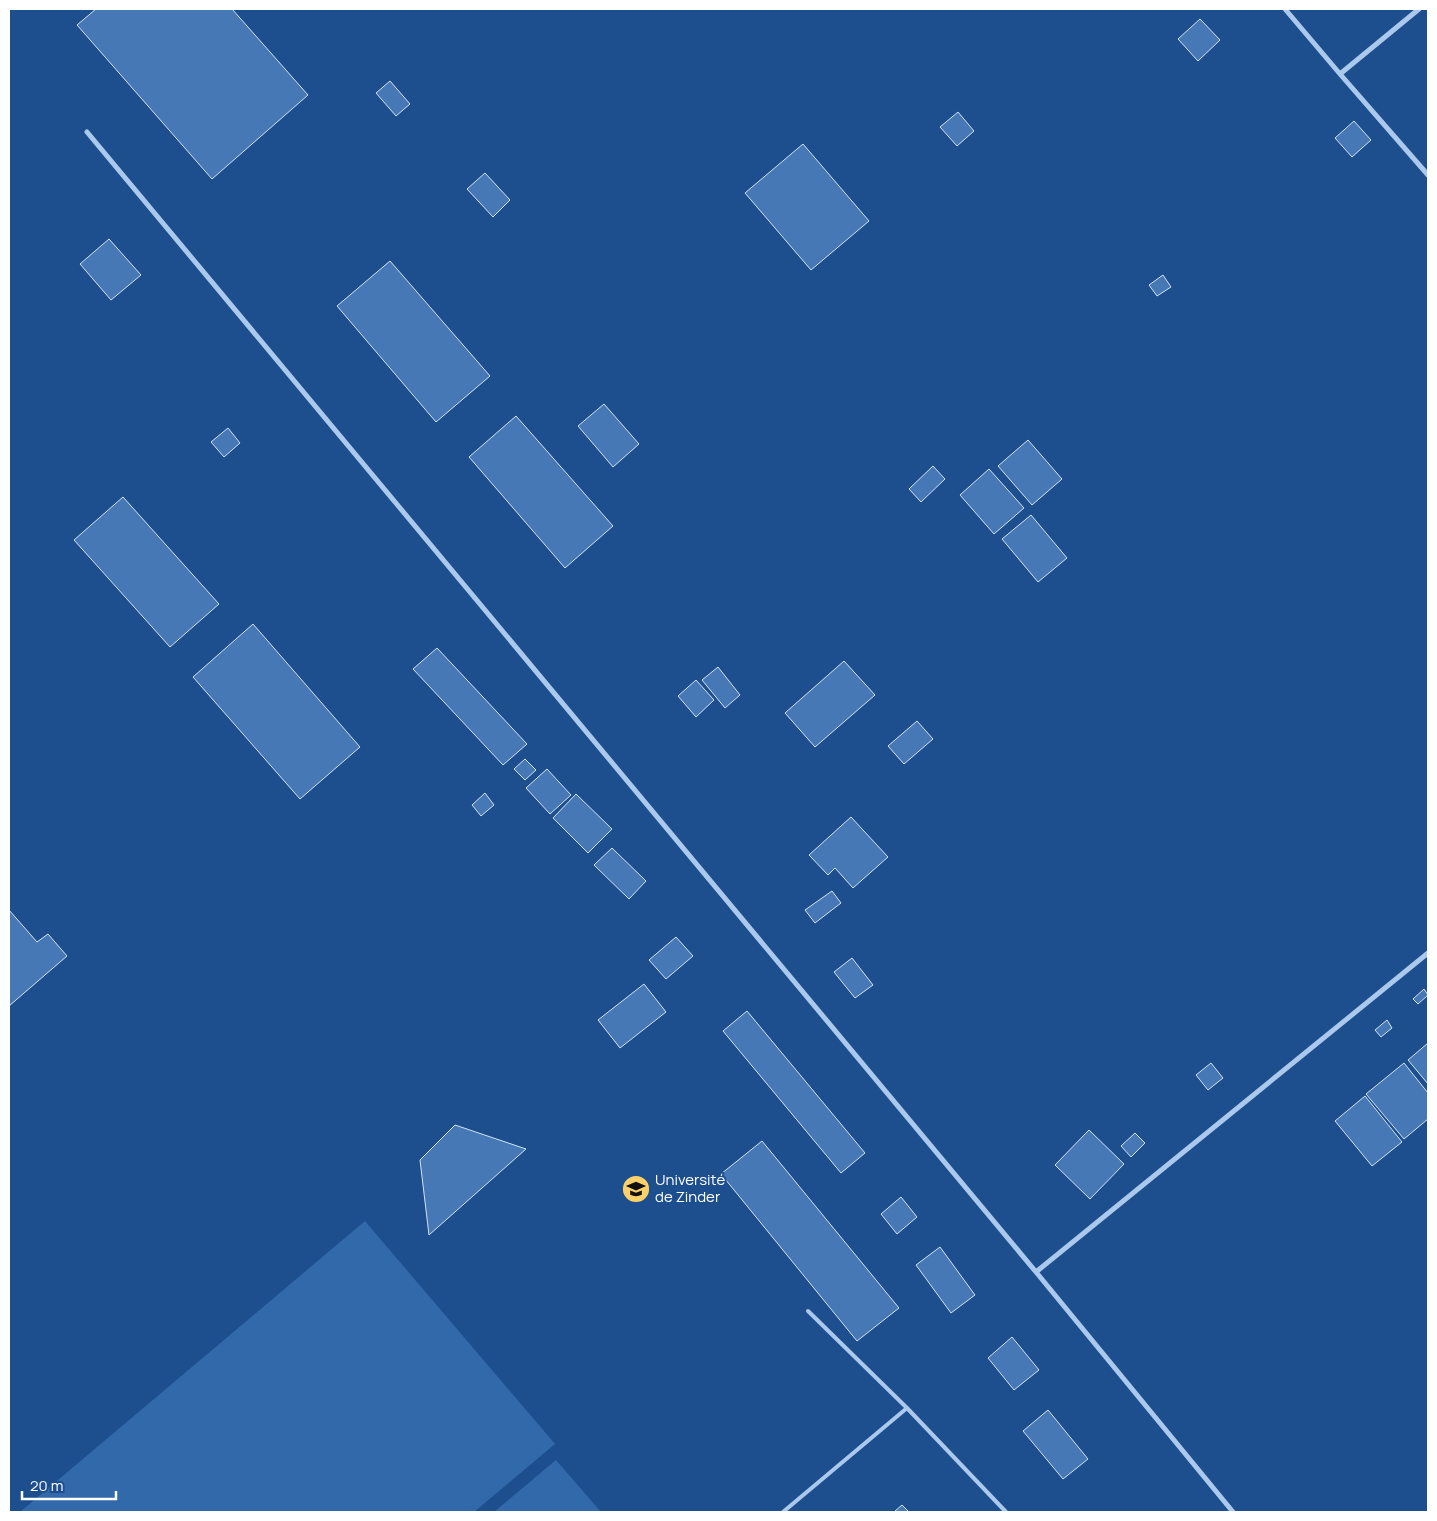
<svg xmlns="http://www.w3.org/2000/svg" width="1437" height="1521" font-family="Manrope,sans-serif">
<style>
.green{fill:#3169ab}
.building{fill:#4678b5;stroke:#d1e3f9}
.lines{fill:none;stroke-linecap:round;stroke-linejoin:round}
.service{stroke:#abc9ed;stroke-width:4}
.minor{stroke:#abc9ed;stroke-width:5}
.labels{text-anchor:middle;stroke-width:4;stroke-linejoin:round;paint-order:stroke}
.poi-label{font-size:15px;fill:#fff;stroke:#1d4f8e;text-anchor:start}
</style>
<rect width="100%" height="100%" fill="#1d4f8e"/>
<path class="green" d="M365,1221L555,1444L474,1512H20Z
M556,1460L601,1512H494Z"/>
<path class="building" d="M96,9H232L308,95L212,179L77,25Z
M1200,19L1220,40L1198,61L1178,39Z
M390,81L410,104L396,116L376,93Z
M958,112L974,131L957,146L940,127Z
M1354,121L1371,140L1352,157L1335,138Z
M803,144L869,221L811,270L745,193Z
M485,173L510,200L493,217L467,189Z
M109,239L141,275L111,300L80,264Z
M390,261L490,376L436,422L337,306Z
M1163,275L1171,287L1157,296L1149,285Z
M604,404L639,444L613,467L578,426Z
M516,416L613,526L565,568L469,457Z
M228,428L240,443L224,457L211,442Z
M1028,440L1062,479L1032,505L998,466Z
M933,466L945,479L921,502L909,489Z
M989,469L1024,508L994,534L960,495Z
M123,497L219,604L170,647L74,540Z
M1031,515L1067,558L1038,582L1002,539Z
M253,624L360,747L300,799L193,677Z
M437,648L527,744L503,765L413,669Z
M844,661L875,695L815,747L785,713Z
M718,667L740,695L725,708L702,680Z
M696,680L714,700L696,717L678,696Z
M917,721L933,739L904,764L888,746Z
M525,759L536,770L525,780L514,769Z
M547,769L571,795L550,814L526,788Z
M485,793L494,805L481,816L472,805Z
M576,794L612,829L588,853L553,818Z
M851,817L888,857L853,888L835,868L828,875L809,855Z
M612,848L646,881L629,899L594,865Z
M832,891L841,903L815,923L805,910Z
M9,910L37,942L48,934L67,956L9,1006Z
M676,937L693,956L666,979L649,960Z
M852,958L873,985L855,998L834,972Z
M644,984L666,1012L620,1048L598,1020Z
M1424,989L1428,995L1418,1004L1413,999Z
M747,1011L865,1153L841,1173L723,1031Z
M1387,1020L1392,1028L1381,1037L1375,1030Z
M1428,1043V1084L1408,1060Z
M1211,1063L1223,1078L1208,1090L1196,1075Z
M1404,1063L1428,1093V1119L1404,1139L1366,1094Z
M1365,1096L1402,1142L1372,1166L1335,1121Z
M455,1125L526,1149L429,1235L420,1160Z
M1089,1130L1124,1164L1090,1199L1055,1165Z
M1135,1133L1145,1143L1131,1157L1121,1146Z
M762,1141L899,1308L857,1341L721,1174Z
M901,1197L917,1217L897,1234L881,1214Z
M940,1247L975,1295L951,1313L916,1265Z
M1012,1337L1039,1370L1014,1390L988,1358Z
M1048,1410L1088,1459L1063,1479L1023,1431Z
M902,1505L909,1512H894Z"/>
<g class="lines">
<path class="service" d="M808,1311L907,1408L1006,1512
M783,1512L907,1408"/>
<path class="minor" d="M1285,9L1340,74L1428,175
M1340,74L1419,9
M87,132L1036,1272L1233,1512
M1036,1272L1428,953"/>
</g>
<defs>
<symbol id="university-disc" viewBox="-11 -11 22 22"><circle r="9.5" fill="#fcd16a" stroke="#1d4f8e"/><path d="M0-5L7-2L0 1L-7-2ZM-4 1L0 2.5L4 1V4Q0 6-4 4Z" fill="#111"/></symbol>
</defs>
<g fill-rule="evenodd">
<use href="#university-disc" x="620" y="1173" width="32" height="32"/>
</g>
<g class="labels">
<g class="poi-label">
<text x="655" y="1185">Université<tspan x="655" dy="17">de Zinder</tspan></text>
</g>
</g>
<rect width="1437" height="1521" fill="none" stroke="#ffffff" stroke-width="20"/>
<path d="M22 1491v8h94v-8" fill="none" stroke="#ffffff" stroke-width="2.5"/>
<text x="30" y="1491" font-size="15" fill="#ffffff" stroke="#1d4f8e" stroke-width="4" paint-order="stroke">20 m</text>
</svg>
